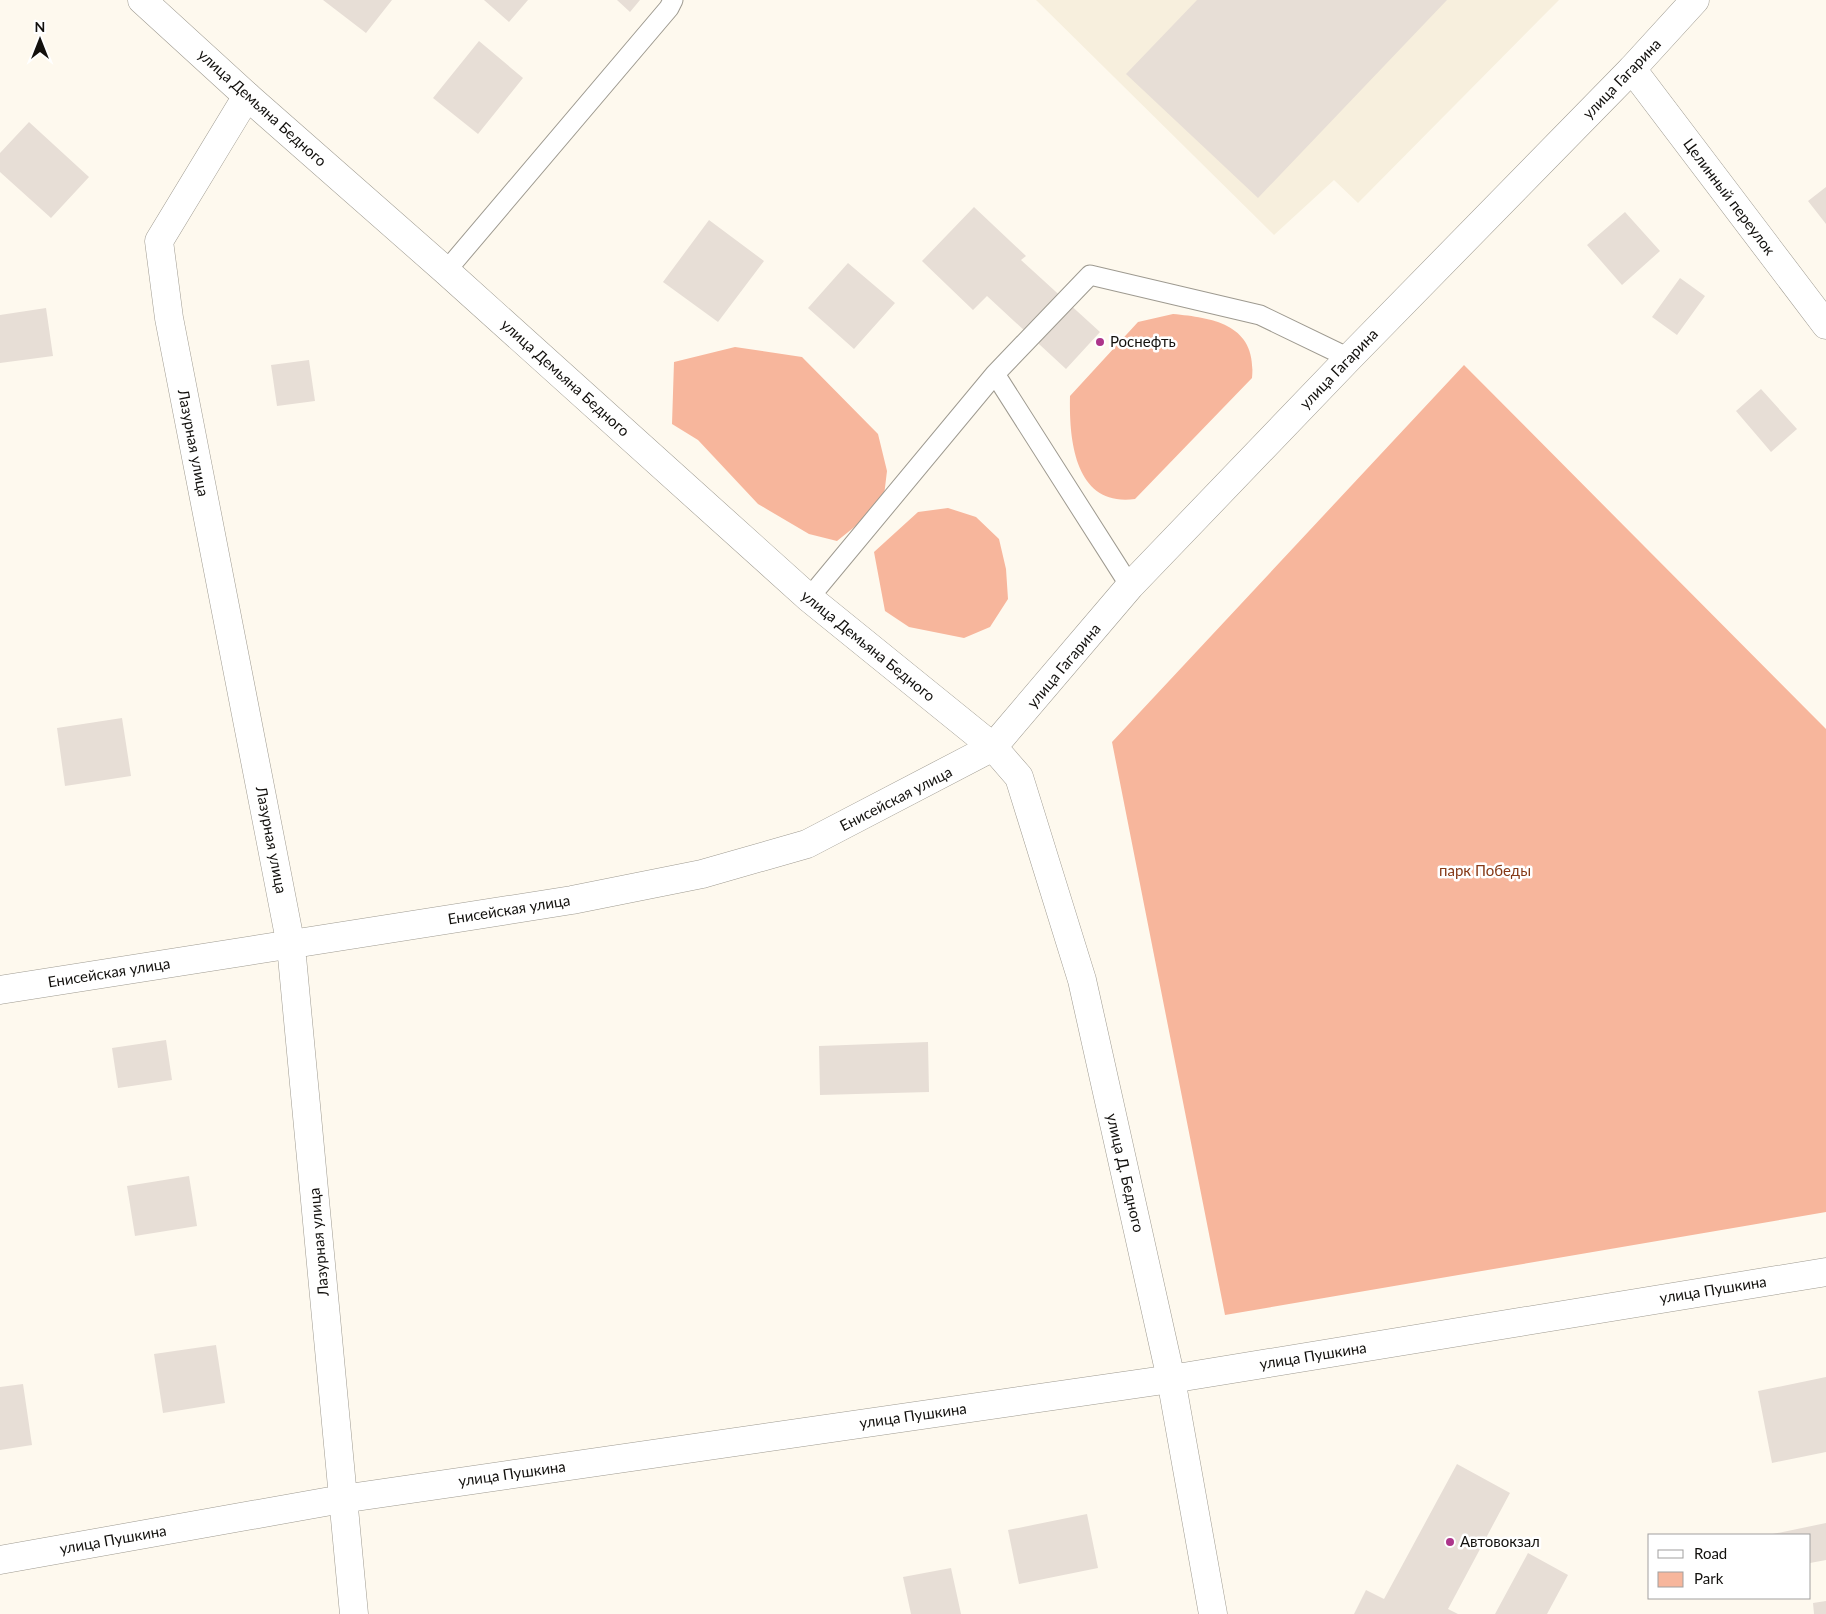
<svg xmlns="http://www.w3.org/2000/svg" width="1826" height="1614" font-family="Lato,sans-serif">
<style>
.built{fill:#f7efdd}
.green{fill:#f7b69c}
.building{fill:#e7ded6}
.lines{fill:none;stroke-linecap:round;stroke-linejoin:round}
.lane-casing{stroke:#9e9a90;stroke-width:21}
.street-casing{stroke:#9e9a90;stroke-width:29}
.secondary-casing{stroke:#9e9a90;stroke-width:29}
.lane{stroke:#fff;stroke-width:19}
.street{stroke:#fff;stroke-width:28}
.secondary{stroke:#fff;stroke-width:28}
.poi-dot{fill:#ad358b;stroke:#fff;stroke-width:2}
.labels{text-anchor:middle;stroke-width:5;stroke-linejoin:round;paint-order:stroke}
.street-label{font-size:15px;fill:#13110e;stroke:#fff}
.poi-label{font-size:15px;fill:#13110e;stroke:#fff;text-anchor:start}
.park-label{font-size:15px;fill:#863a17;stroke:#fff}
</style>
<rect width="100%" height="100%" fill="#fef9ee"/>
<path class="built" d="M1036,0H1559L1358,203L1334,180L1274,235Z"/>
<path class="green" d="M1173,314C1215,318 1257,325 1252,378L1135,499C1075,507 1069,441 1070,396L1138,322Z
M735,347L802,357L878,434L887,471L883,504L837,541L809,534L758,504L698,440L672,424L674,362Z
M1464,365L1826,729V1212L1225,1315L1112,742Z
M948,508L976,517L999,539L1006,569L1008,599L990,627L964,638L909,627L885,611L874,552L918,512Z"/>
<path class="building" d="M323,0H392L366,33Z
M484,0H528L509,22Z
M617,0H640L630,12Z
M1197,0H1447L1258,198L1126,74Z
M479,41L523,78L478,134L433,98Z
M29,122L89,177L51,218L0,172V153Z
M1826,187V224L1808,201Z
M974,207L1026,256L1021,260L1100,332L1066,369L987,296L973,310L922,261Z
M1625,212L1660,251L1622,285L1587,245Z
M709,220L764,261L718,322L663,282Z
M848,263L895,303L854,349L808,308Z
M1680,278L1705,296L1677,335L1652,317Z
M46,308L53,356L0,363V315Z
M309,360L315,401L277,406L271,365Z
M1761,389L1797,429L1771,452L1736,411Z
M122,718L131,776L65,786L57,728Z
M166,1040L172,1080L118,1088L112,1048Z
M928,1042L929,1092L820,1095L819,1046Z
M189,1176L197,1226L135,1236L127,1186Z
M216,1345L225,1403L163,1413L154,1354Z
M1826,1377V1452L1772,1463L1758,1391Z
M23,1384L32,1445L0,1450V1387Z
M1457,1464L1510,1493L1448,1609L1458,1614H1354L1366,1590L1384,1599Z
M1087,1514L1098,1568L1019,1584L1008,1530Z
M1826,1523V1560L1810,1563V1535H1768Z
M1528,1553L1568,1575L1547,1614H1495Z
M951,1568L961,1614H911L903,1577Z
M1826,1601V1614H1814L1813,1603Z"/>
<g class="lines">
<defs>
<path id="lane" d="M446,271L669,8L673,0
M1130,586L995,374L1090,275L1260,315L1349,358
M809,598L995,374"/>
<path id="street" d="M1632,69L1826,325
M247,96L159,241L169,318L291,946L354,1614
M0,990L572,900L702,874L807,844L993,747
M0,1560L342,1499L1171,1379"/>
<path id="secondary" d="M142,0L247,96L446,271L809,598L993,747L1019,777L1082,980L1171,1379L1213,1614
M993,747L1130,586L1349,358L1632,69L1695,0
M1171,1379L1826,1272"/>
</defs>
<use href="#lane" class="lane-casing"/>
<use href="#street" class="street-casing"/>
<use href="#secondary" class="secondary-casing"/>
<use href="#lane" class="lane"/>
<use href="#street" class="street"/>
<use href="#secondary" class="secondary"/>
</g>
<g class="poi-dot">
<circle cx="1100" cy="342" r="5"/>
<circle cx="1450" cy="1542" r="5"/>
</g>
<g class="labels">
<g class="street-label">
<text transform="translate(1622 79) rotate(-46)" y="5">улица Гагарина</text>
<text transform="translate(262 108) rotate(42)" y="5">улица Демьяна Бедного</text>
<text transform="translate(1729 197) rotate(53)" y="5">Целинный переулок</text>
<text transform="translate(1339 369) rotate(-46)" y="5">улица Гагарина</text>
<text transform="translate(565 378) rotate(42)" y="5">улица Демьяна Бедного</text>
<text transform="translate(193 443) rotate(79)" y="5">Лазурная улица</text>
<text transform="translate(868 646) rotate(39)" y="5">улица Демьяна Бедного</text>
<text transform="translate(1064 666) rotate(-50)" y="5">улица Гагарина</text>
<text transform="translate(896 799) rotate(-27)" y="5">Енисейская улица</text>
<text transform="translate(271 840) rotate(79)" y="5">Лазурная улица</text>
<text transform="translate(509 910) rotate(-9)" y="5">Енисейская улица</text>
<text transform="translate(109 973) rotate(-9)" y="5">Енисейская улица</text>
<text transform="translate(1125 1173) rotate(77)" y="5">улица Д. Бедного</text>
<text transform="translate(319 1242) rotate(-95)" y="5">Лазурная улица</text>
<text transform="translate(1713 1290) rotate(-9)" y="5">улица Пушкина</text>
<text transform="translate(1313 1356) rotate(-9)" y="5">улица Пушкина</text>
<text transform="translate(913 1416) rotate(-8)" y="5">улица Пушкина</text>
<text transform="translate(512 1474) rotate(-8)" y="5">улица Пушкина</text>
<text transform="translate(113 1540) rotate(-10)" y="5">улица Пушкина</text>
</g>
<g class="poi-label">
<text x="1110" y="347">Роснефть</text>
<text x="1460" y="1547">Автовокзал</text>
</g>
<g class="park-label">
<text x="1485" y="876">парк Победы</text>
</g>
</g>
<rect x="1648" y="1534" width="162" height="65" fill="#ffffff" stroke="#a1a09f"/>
<rect x="1658" y="1550" width="25" height="8" fill="#ffffff" stroke="#a1a09f"/>
<text x="1694" y="1559" font-size="15" fill="#13110e">Road</text>
<rect x="1658" y="1572" width="25" height="15" fill="#f7b69c" stroke="#a1a09f"/>
<text x="1694" y="1584" font-size="15" fill="#13110e">Park</text>
<g transform="translate(40 40)" stroke="#ffffff" stroke-width="4" paint-order="stroke">
<path d="M0-4L9 19L0 12L-9 19Z" fill="#13110e"/>
<text y="-8" font-size="14" font-weight="bold" text-anchor="middle" fill="#13110e">N</text>
</g>
</svg>
